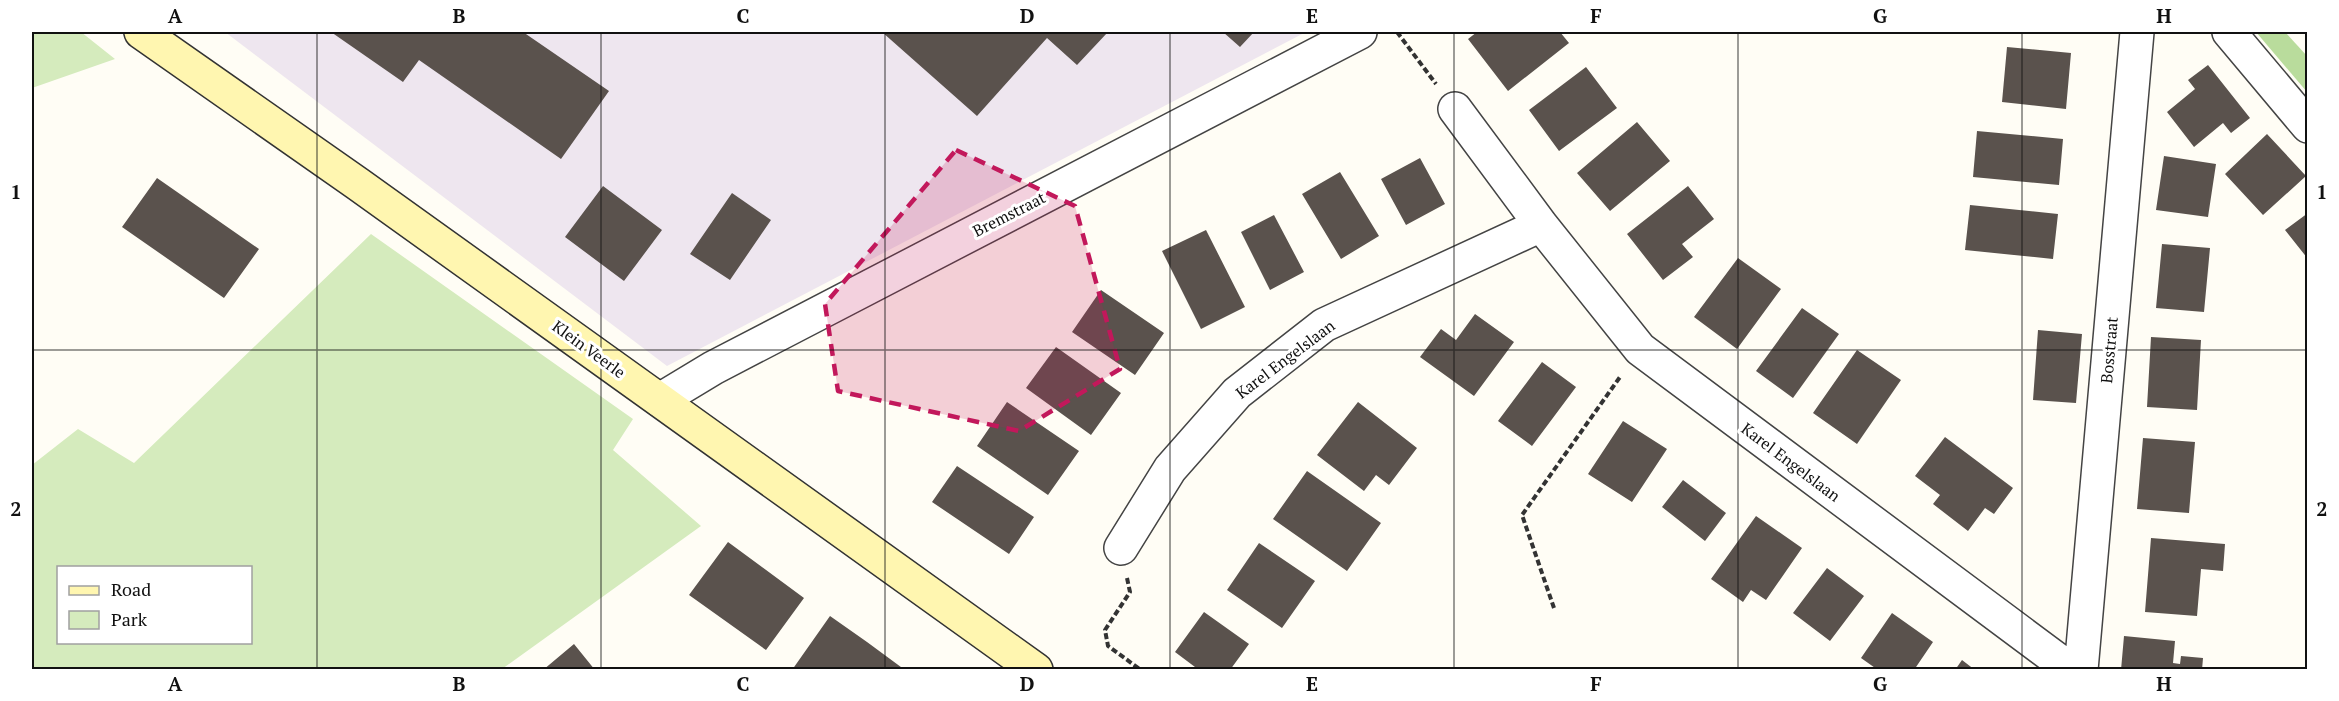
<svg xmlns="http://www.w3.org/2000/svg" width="2339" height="701" font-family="'PT Serif',serif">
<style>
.industrial{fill:#eee6ef}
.green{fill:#d5ebbd;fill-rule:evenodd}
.forest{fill:#b9dc9c}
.building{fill:#5a524d}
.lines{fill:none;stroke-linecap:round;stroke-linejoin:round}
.minor-casing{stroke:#444;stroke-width:36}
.secondary-casing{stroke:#333;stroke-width:36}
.path{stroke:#333;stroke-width:4;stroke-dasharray:6 3;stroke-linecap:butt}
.minor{stroke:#fff;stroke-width:33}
.secondary{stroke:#fff6b0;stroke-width:33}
.marked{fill:#c2185b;fill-opacity:0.2;stroke:#c2185b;stroke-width:4.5;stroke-dasharray:12 8;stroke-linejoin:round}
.grid{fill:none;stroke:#111;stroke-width:1.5;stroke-opacity:0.55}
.labels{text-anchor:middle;stroke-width:6;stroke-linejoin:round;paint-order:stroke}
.street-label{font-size:16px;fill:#111;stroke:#fff}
.neatline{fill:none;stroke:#111;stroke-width:2}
.grid-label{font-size:20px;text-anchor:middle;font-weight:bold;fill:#111}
</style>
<rect width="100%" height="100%" fill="#fffdf5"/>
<path class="industrial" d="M225,32H1306L667,366Z"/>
<path class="green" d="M32,32H81L115,59L32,88Z
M371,234L633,419L613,450L701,526L502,669H32V465L78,429L134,463ZM58,568H250V642H58Z"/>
<path class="forest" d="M2256,32H2285L2307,56V92Z"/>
<path class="building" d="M331,32H523L609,91L561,159L419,60L403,82Z
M882,32H1108L1077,65L1047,38L977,116Z
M1223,32H1254L1240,47Z
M1477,32H1560L1569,43L1508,91L1468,39Z
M2007,47L2071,53L2066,109L2002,102Z
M2208,65L2250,118L2231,133L2223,123L2194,147L2167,112L2195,89L2188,80Z
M1586,67L1617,108L1559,151L1529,110Z
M1637,122L1670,161L1610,211L1577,173Z
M1977,131L2063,139L2059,185L1973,177Z
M2267,134L2306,176L2263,215L2225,174Z
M2164,156L2216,164L2208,217L2156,210Z
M1420,158L1445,204L1406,225L1381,179Z
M1340,172L1379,236L1341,259L1302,194Z
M157,178L259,249L224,298L122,227Z
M603,186L662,230L624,281L565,237Z
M1688,186L1714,219L1682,244L1693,257L1663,280L1627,234Z
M732,193L771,220L730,280L690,254Z
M1970,205L2058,214L2053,259L1965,250Z
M2308,213V259L2285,230Z
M1274,215L1304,272L1270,290L1241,232Z
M1206,230L1245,307L1201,329L1162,251Z
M2162,244L2210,248L2204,312L2156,308Z
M1738,258L1781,289L1737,349L1694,317Z
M1101,290L1164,333L1135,375L1072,332Z
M1802,308L1839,334L1793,398L1756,371Z
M1475,314L1514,342L1474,396L1420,357L1441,329L1456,340Z
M2038,330L2082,334L2076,403L2033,400Z
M2151,337L2201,340L2197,410L2147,407Z
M1056,347L1121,393L1091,435L1026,388Z
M1857,350L1901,380L1857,444L1813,413Z
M1542,362L1576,387L1532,446L1498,421Z
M1007,402L1079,451L1048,495L977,446Z
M1358,402L1417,448L1389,485L1376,475L1364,491L1317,455Z
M1623,421L1667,449L1632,502L1588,474Z
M1945,437L2013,488L1994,514L1985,508L1968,531L1933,504L1940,495L1915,476Z
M2143,438L2195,442L2189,513L2137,509Z
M957,466L1034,517L1009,554L932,502Z
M1307,471L1381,523L1347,571L1273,519Z
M1683,480L1726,513L1705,541L1662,507Z
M1756,516L1802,548L1766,600L1751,590L1743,602L1711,579Z
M2151,538L2225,544L2223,571L2201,569L2197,616L2145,612Z
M728,542L804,598L766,650L689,595Z
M1259,543L1315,581L1282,628L1227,590Z
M1827,568L1864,596L1830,641L1793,613Z
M1204,612L1249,644L1230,670H1199L1175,652Z
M1892,613L1933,642L1914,670H1878L1861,658Z
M830,616L867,642L905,670H792Z
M2124,636L2175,641L2173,663L2180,664L2181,656L2203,658L2202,670H2121Z
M574,644L595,670H543Z
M1962,660L1975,670H1955Z"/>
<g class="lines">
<defs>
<path id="minor" d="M2229,32L2308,126
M1455,109L1541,225L1640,349L2071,670
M660,400L713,368L1360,32
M1121,548L1170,469L1237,393L1324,325L1541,225
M2081,670L2137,32"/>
<path id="secondary" d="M141,32L358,184L1036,670"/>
</defs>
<use href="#minor" class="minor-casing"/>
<use href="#secondary" class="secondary-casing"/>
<path class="path" d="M1397,32L1436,84
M1127,578L1130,592L1105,630L1108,646L1141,670
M1554,608L1522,515L1620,377"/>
<use href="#minor" class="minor"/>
<use href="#secondary" class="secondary"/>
</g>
<path class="marked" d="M956,150L1075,206L1120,369L1019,431L838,391L825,304Z"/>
<path class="grid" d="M317,32V670M601,32V670M885,32V670M1170,32V670M1454,32V670M1738,32V670M2022,32V670M32,350H2308"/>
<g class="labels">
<g class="street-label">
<text transform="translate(1009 214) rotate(-27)" y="6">Bremstraat</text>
<text transform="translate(589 349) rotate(36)" y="6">Klein Veerle</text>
<text transform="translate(2109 350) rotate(-85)" y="6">Bosstraat</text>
<text transform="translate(1285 359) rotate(-37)" y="6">Karel Engelslaan</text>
<text transform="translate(1791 462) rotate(37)" y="6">Karel Engelslaan</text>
</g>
</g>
<rect width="2339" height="701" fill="none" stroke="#ffffff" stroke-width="66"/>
<rect x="57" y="566" width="195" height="78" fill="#ffffff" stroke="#a0a0a0" stroke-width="1.5"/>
<rect x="69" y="586" width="30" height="9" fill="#fff6b0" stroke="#a0a0a0" stroke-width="1.5"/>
<text x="111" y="596" font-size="18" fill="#111111">Road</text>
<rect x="69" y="611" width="30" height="18" fill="#d5ebbd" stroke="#a0a0a0" stroke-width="1.5"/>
<text x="111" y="626" font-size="18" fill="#111111">Park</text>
<rect x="33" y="33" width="2273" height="635" class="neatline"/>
<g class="grid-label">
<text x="175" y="23">A</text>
<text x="459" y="23">B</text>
<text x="743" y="23">C</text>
<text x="1027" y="23">D</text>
<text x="1312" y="23">E</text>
<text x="1596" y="23">F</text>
<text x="1880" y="23">G</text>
<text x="2164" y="23">H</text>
<text x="16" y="199">1</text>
<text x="2322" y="199">1</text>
<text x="16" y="516">2</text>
<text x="2322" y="516">2</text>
<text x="175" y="691">A</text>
<text x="459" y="691">B</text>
<text x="743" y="691">C</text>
<text x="1027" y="691">D</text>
<text x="1312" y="691">E</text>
<text x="1596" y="691">F</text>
<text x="1880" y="691">G</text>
<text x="2164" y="691">H</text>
</g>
</svg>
